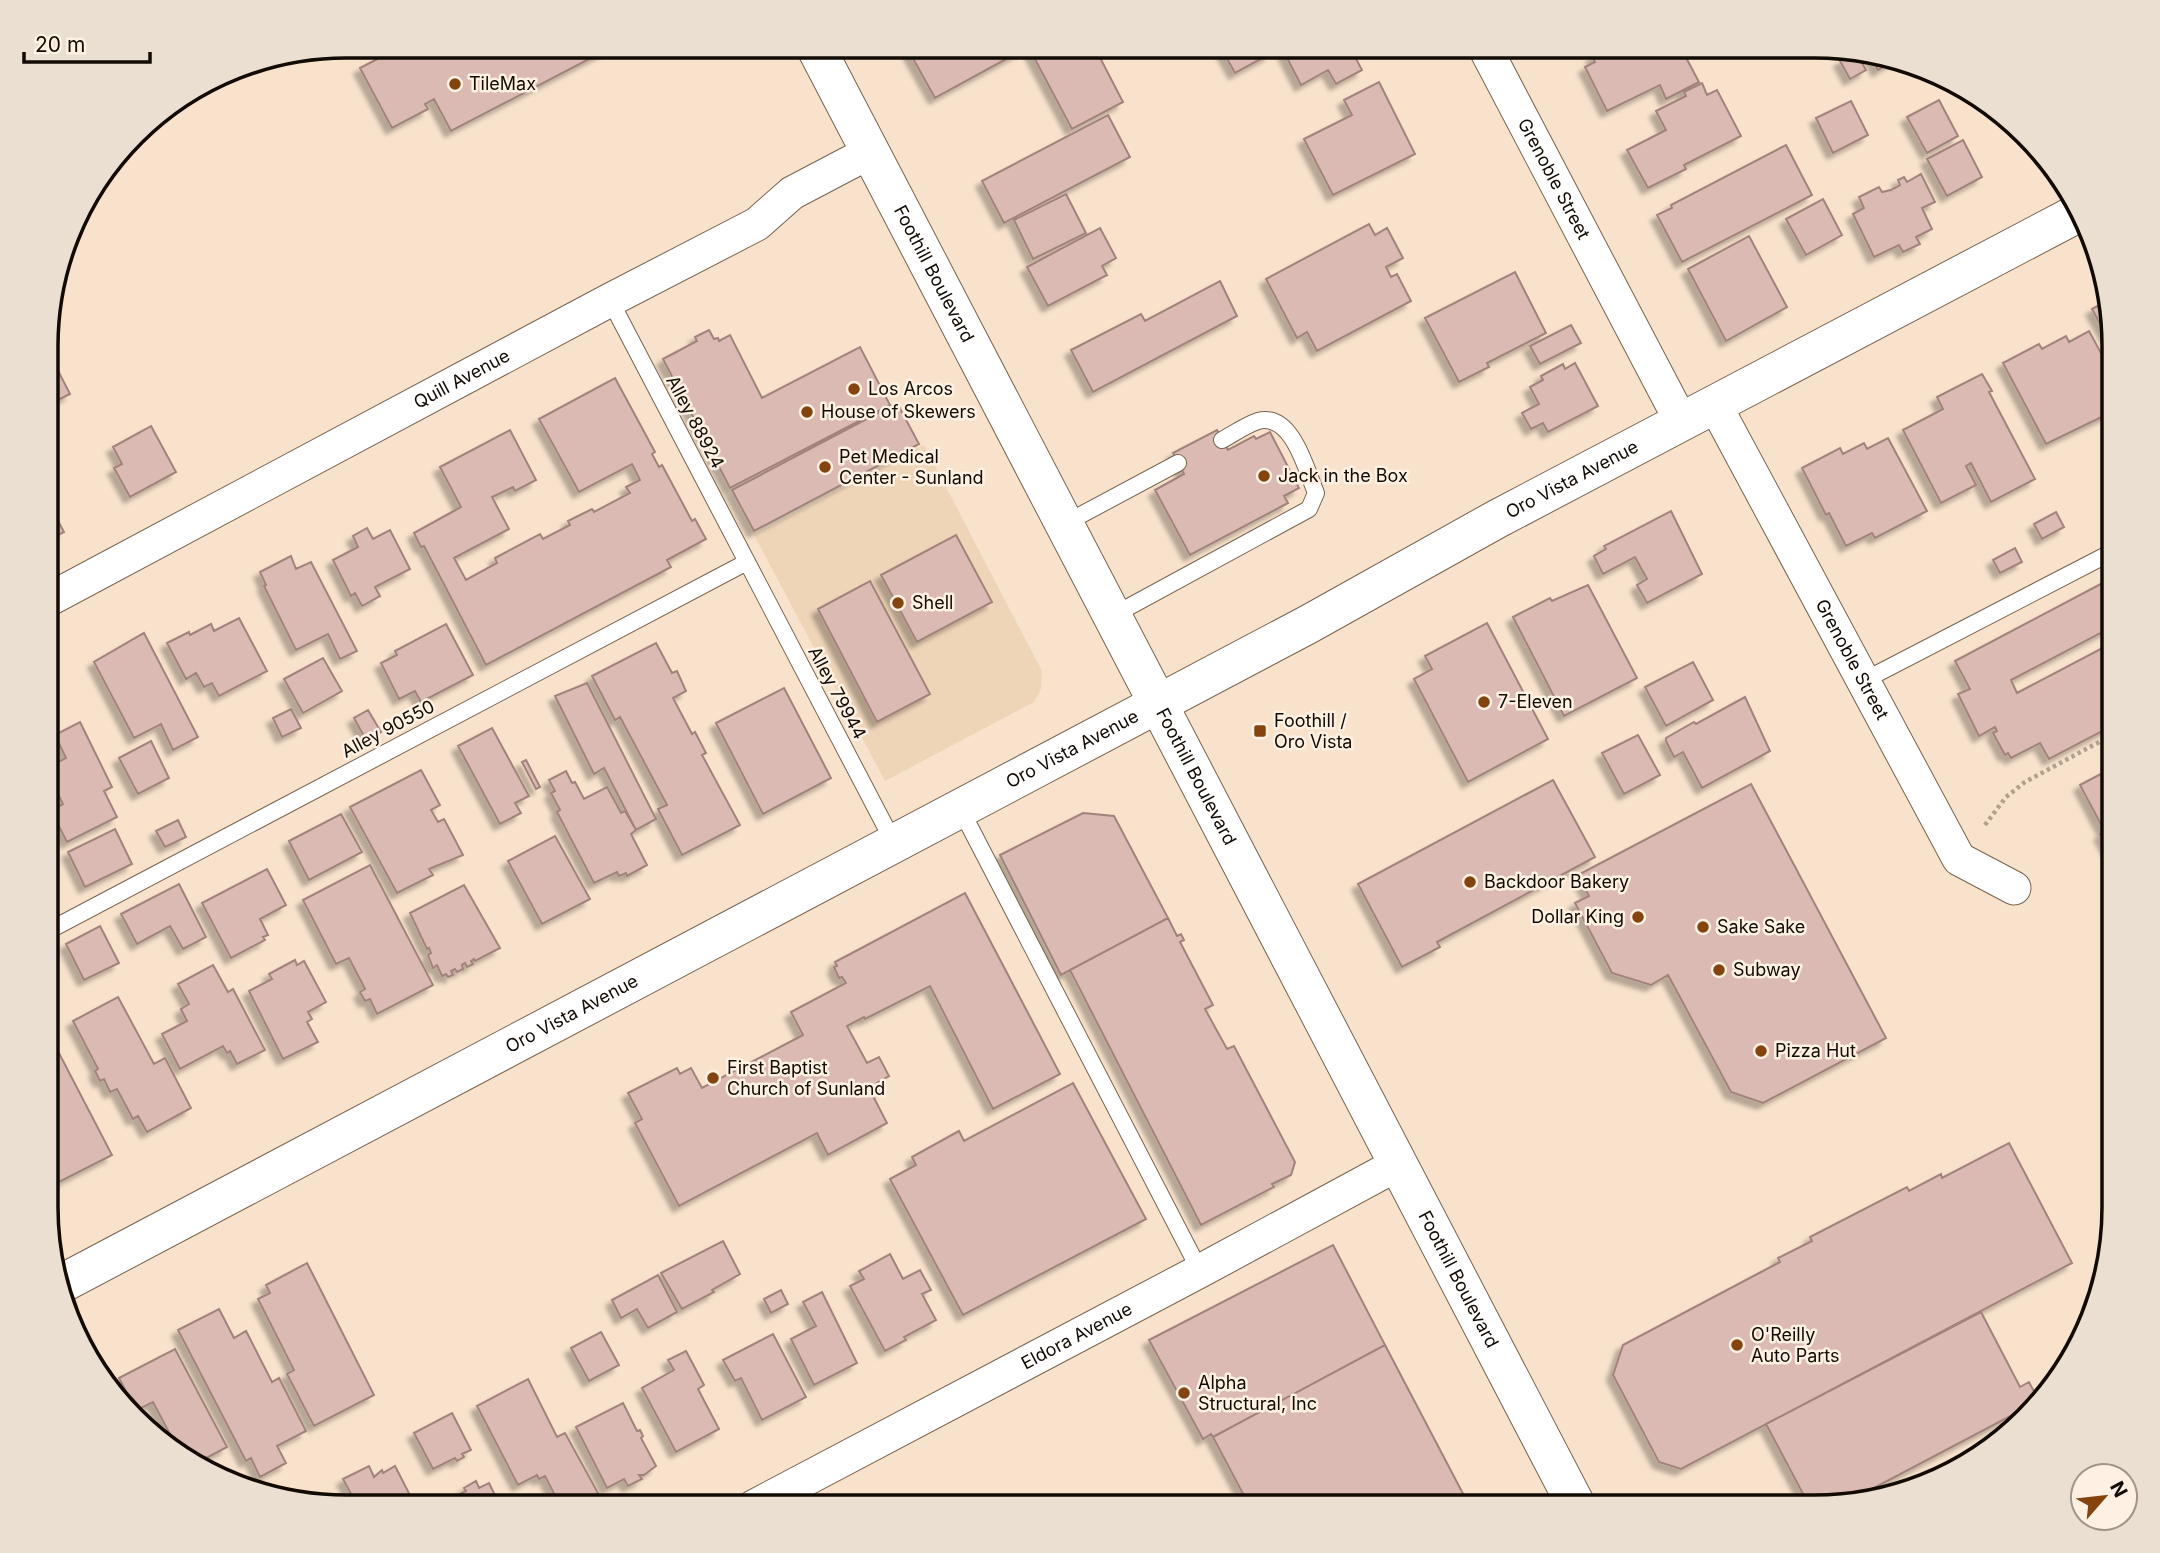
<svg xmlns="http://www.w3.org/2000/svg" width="2160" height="1553" font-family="Inter,sans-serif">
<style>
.built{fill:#efd5b8}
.building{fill:#dbbab3;stroke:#a1837c;stroke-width:2;filter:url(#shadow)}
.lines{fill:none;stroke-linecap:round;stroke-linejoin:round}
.service-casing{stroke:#776450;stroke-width:18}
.minor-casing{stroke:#776450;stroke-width:35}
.tertiary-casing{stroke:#776450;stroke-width:40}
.primary-casing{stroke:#776450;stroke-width:40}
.path{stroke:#b1a08d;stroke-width:4.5;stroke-dasharray:3.5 3.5;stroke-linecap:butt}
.service{stroke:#fff;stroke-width:16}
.minor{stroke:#fff;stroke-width:33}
.tertiary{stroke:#fff;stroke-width:38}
.primary{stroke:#fff;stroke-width:38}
.poi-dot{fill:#85440e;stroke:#fef1e3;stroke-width:2.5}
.labels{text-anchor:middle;stroke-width:5;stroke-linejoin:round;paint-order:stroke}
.poi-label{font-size:18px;fill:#120b04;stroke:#fef1e3;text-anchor:start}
.street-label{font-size:18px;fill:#120b04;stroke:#fef1e3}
.rim{fill:none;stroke:#120b04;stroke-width:3.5}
</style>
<defs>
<filter id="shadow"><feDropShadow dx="-6" dy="6" stdDeviation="2" flood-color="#0004"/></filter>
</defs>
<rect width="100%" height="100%" fill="#f8e2cb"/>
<path class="built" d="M924,445L1042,671L1041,689L1034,702L885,781L754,535Z"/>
<path class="building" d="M388,46H614L451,131L434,99L425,104L428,109L392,128L360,68L391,52Z
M906,46H1030L935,98Z
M1032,46H1094L1123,102L1072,129L1029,48Z
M1220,46H1266L1270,54L1235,73Z
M1295,46H1371L1354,55L1362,70L1336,84L1328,70L1301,85L1284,52Z
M1612,46H1684L1681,48L1699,82L1666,99L1660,85L1607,111L1585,67L1595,62L1592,56Z
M1856,52L1866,70L1850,79L1840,61Z
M1870,54L1895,60L1878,70Z
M1379,82L1415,154L1333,195L1304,139L1352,115L1344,100Z
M1702,83L1707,95L1717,90L1741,136L1684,165L1686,169L1648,188L1627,150L1666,130L1656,111L1686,96L1684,92Z
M1939,100L1958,136L1927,153L1907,117Z
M1851,101L1868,135L1833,153L1816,118Z
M1108,115L1130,157L1004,223L982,181Z
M1963,140L1982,177L1947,196L1927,159Z
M1786,145L1812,195L1682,262L1657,215L1672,208L1671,205Z
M1921,174L1935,202L1922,208L1932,229L1916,237L1920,244L1903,252L1899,245L1874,257L1853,214L1864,208L1859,197L1879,187L1882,192L1891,190L1900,185L1898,180L1904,177L1907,182Z
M1066,194L1086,233L1033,259L1014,220Z
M1823,199L1842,235L1806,255L1786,219Z
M1369,224L1375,235L1387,228L1403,258L1386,267L1391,277L1397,274L1411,301L1317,351L1307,332L1297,338L1266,279Z
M1100,228L1116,258L1102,266L1107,275L1048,306L1027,267Z
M1749,236L1787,307L1726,341L1688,269Z
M1515,272L1546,333L1487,363L1489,367L1459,382L1425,318Z
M1220,281L1237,316L1093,392L1071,350L1141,314L1145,321Z
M2107,301L2114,326V349L2092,309Z
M1571,325L1581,343L1540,364L1530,346Z
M709,330L714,339L718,338L719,341L730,335L762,398L860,347L890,405L730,488L663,359L697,341L695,337Z
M2089,331L2114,377V411L2046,444L2003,363L2039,344L2042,349L2066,336L2069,342Z
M48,351L70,394L48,405Z
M1575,363L1598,406L1548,432L1543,423L1531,429L1522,413L1539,404L1530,387L1543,380L1541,376L1563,364L1565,369Z
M1982,374L1992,391L1989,392L2035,479L1991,502L1971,463L1966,466L1976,485L1941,503L1903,430L1943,409L1937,397Z
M615,378L655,452L652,454L659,467L662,465L692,521L695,519L706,539L667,560L671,567L486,665L424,546L421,547L414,533L461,507L440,467L510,430L536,480L515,491L513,487L492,497L509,529L454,558L466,580L497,563L495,558L540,534L543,539L570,525L568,521L592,509L594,512L630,493L626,487L640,480L632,464L579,492L539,419Z
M897,403L919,444L754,531L732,490Z
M151,426L176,472L130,497L114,468L122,464L113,447Z
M1217,430L1228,450L1254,436L1256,439L1270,432L1299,488L1284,496L1288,503L1190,555L1155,490L1184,474L1173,453Z
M1888,438L1927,511L1875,538L1872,533L1846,546L1829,513L1826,515L1802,468L1840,448L1843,454L1864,443L1867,449Z
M48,502L64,532L48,540Z
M1671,511L1702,574L1647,603L1637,585L1647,579L1635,557L1603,574L1594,556L1606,549L1604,546Z
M2056,512L2064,527L2042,539L2034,524Z
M367,528L373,539L390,530L410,569L375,587L380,596L362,606L355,593L351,596L333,560L358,547L353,536Z
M956,535L992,602L917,642L881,575Z
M2015,548L2022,562L2000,573L1993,560Z
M291,556L296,569L311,562L357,651L340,659L328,634L296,650L264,586L266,585L260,572Z
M2114,577V626L2011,680L2017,693L2114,642V725L2049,759L2040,743L2011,758L2008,753L2005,755L1993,733L1997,731L1995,727L1979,736L1958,694L1970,689L1955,661Z
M870,581L930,694L877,722L818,609Z
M1588,585L1637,678L1564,716L1513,617L1550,598L1552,601Z
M239,618L267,671L219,696L212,683L204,687L196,673L186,679L167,643L189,632L190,635L211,624L214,631Z
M1487,623L1548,739L1468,782L1414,679L1432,669L1425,656Z
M446,624L473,675L421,702L415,691L399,699L381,663L397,655L395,651Z
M144,633L198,737L173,750L161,724L134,738L94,662Z
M656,643L672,673L677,671L686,691L673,698L692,734L695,732L706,753L702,755L740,825L682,855L658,809L667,805L620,717L615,720L592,676Z
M323,658L342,691L303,713L284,679Z
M1693,662L1713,700L1666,726L1645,687Z
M587,683L656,819L636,830L604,768L594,774L555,696Z
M784,688L831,778L763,814L716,723Z
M1745,697L1770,751L1702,788L1683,752L1674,757L1666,741V738L1694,722L1696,724Z
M291,709L301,728L282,737L273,718Z
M368,710L381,732L366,740L354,718Z
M80,722L112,787L104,791L117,817L67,842L51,811L63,804L48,774V767L66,758L55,735Z
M492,728L529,796L515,803L521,813L500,824L458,746Z
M1638,735L1660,775L1624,794L1602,753Z
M151,741L169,778L138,794L119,758Z
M526,760L540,787L536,789L522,762Z
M2114,767V849L2109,851L2100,834L2105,832L2080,785Z
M421,770L440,805L431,810L438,822L444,819L463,855L429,869L433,875L397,893L350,807Z
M566,771L572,783L575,782L584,799L607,787L621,813L625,811L636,830L631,834L647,865L627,876L626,873L619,876L617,872L594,883L557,812L560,810L551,793L555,791L549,780Z
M1553,780L1595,857L1437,942L1440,947L1402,967L1358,884Z
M1751,784L1886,1038L1763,1103L1731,1092L1668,975L1651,985L1612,973L1575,903L1589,896L1578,875Z
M1083,813L1114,816L1168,918L1061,975L1000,855Z
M341,814L362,852L309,880L289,841Z
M178,820L186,837L165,847L156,831Z
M115,829L132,864L85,887L68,852Z
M555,836L590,899L542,924L508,861Z
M370,865L433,985L377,1014L370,999L365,1001L360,992L365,989L349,958L336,964L303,900Z
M267,869L286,905L260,919L268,935L263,937L265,940L231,958L202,903Z
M179,884L206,937L183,949L170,926L137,944L121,914Z
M464,885L500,948L475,961L474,959L471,961L473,964L467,967L465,963L462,965L463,969L457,972L455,969L451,971L453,975L448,977L446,974L442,976L437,965L433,968L428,955L431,953L429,948L427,949L410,913Z
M965,893L1060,1074L993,1109L930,986L865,1019L864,1017L847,1026L867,1063L879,1057L889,1076L877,1083L881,1091L873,1096L887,1123L828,1155L817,1133L679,1206L635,1123L642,1119L628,1093L677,1068L680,1074L691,1068L702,1088L803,1035L791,1012L846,983L842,977L839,978L834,967L837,966L835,962Z
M1168,918L1177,936L1181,934L1184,940L1180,942L1213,1005L1205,1009L1227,1049L1234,1046L1295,1162L1291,1175L1272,1184L1274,1187L1201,1225L1070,970Z
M100,926L119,963L84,980L66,944Z
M295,960L297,965L304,961L326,1002L308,1012L312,1019L307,1022L318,1042L283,1059L249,991L272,979L269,974Z
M213,965L228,992L233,989L265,1050L237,1064L230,1051L227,1053L223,1046L180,1069L162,1034L187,1021L181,1009L189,1004L178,984Z
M118,997L154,1064L165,1058L191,1108L147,1132L138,1116L133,1119L117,1089L110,1092L104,1079L100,1081L95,1071L98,1069L73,1021Z
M48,1032L112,1155L53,1185L48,1176Z
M1073,1083L1146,1219L963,1315L890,1179L916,1165L912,1157L959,1131L964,1141Z
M2009,1143L2072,1263L1681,1469L1659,1462L1613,1375L1623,1345L1780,1262L1778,1258L1812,1241L1810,1237L1907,1187L1909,1191L1941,1174L1942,1178Z
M723,1241L740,1274L712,1290L714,1292L682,1309L661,1273Z
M1333,1245L1385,1345L1213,1437L1211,1434L1203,1439L1149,1340Z
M890,1254L903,1279L920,1270L931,1290L922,1294L936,1320L904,1337L906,1340L885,1351L850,1286L864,1279L859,1271Z
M307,1263L374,1395L314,1426L287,1374L294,1370L258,1299L270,1293L266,1285Z
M658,1275L677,1312L648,1328L637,1309L621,1318L612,1300Z
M781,1290L788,1304L771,1313L764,1299Z
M822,1292L857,1363L814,1385L791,1339L816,1326L803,1302Z
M219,1309L234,1338L246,1331L272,1382L279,1378L306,1431L277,1446L286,1463L260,1477L251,1458L246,1461L178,1330Z
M1981,1312L2020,1387L2029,1382L2039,1401L1853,1499L1810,1507L1766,1424Z
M601,1332L619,1365L589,1381L571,1348Z
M773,1334L806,1397L762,1420L741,1378L735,1381L723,1360Z
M1385,1345L1470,1507H1250L1213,1437Z
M175,1349L227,1447L195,1464L182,1457L153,1402L139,1409L133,1399L131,1401L119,1378Z
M686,1351L704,1385L698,1389L719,1429L676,1452L642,1388L674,1370L668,1360Z
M528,1379L557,1437L565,1433L598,1493L571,1507H561L545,1476L539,1479L537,1475L518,1485L477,1406Z
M623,1403L637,1431L640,1430L643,1436L641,1438L656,1466L644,1475H639L642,1479L628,1486L624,1479L607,1488L576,1427Z
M452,1413L471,1450L462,1454L464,1457L457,1461L455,1458L433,1469L414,1433Z
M369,1466L374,1477L382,1470L383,1473L395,1466L416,1507H358L343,1479Z
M476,1481L479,1488L489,1483L501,1507H443L441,1504L466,1491L464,1488Z"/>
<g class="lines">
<defs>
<path id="service" d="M610,300L894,843
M1064,524L1178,463
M1112,616L1309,509L1316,493C1306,469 1292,412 1258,421C1246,425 1233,434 1222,440
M1863,681L2114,551
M960,808L1200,1271
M48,931L747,562"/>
<g id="minor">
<path id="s1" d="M1484,46L1682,423"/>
<path id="s2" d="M1715,405L1959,859L2014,888"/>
<path id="s3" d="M48,600L610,300L757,224L792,193L870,152"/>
<path id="s4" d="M753,1507L1200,1271L1398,1164"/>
</g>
<g id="tertiary">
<path id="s5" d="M61,1284L1309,624L1497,519L2082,211"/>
</g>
<g id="primary">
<path id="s6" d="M815,46L1577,1507"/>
</g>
</defs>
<use href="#service" class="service-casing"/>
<use href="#minor" class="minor-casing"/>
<use href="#tertiary" class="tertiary-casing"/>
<use href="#primary" class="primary-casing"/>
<path class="path" d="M1985,825L2006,797L2025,782L2114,734
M1923,1482L1973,1456"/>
<use href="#service" class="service"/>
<use href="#minor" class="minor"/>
<use href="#tertiary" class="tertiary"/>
<use href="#primary" class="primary"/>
</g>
<g class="poi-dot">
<circle cx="455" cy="84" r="7"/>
<circle cx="854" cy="389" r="7"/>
<circle cx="807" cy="412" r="7"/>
<circle cx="825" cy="467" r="7"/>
<circle cx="1264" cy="476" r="7"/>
<circle cx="898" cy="603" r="7"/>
<circle cx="1484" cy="702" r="7"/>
<rect x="1253" y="724" width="14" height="14" rx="3.5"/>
<circle cx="1470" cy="882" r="7"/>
<circle cx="1638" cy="917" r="7"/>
<circle cx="1703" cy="927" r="7"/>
<circle cx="1719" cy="970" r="7"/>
<circle cx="1761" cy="1051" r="7"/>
<circle cx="713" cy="1078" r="7"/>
<circle cx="1737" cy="1345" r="7"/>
<circle cx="1184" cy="1393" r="7"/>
</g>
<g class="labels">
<g class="poi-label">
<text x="469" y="90">TileMax</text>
<text x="868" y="395">Los Arcos</text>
<text x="821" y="418">House of Skewers</text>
<text x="839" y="463">Pet Medical<tspan x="839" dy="21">Center - Sunland</tspan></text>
<text x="1278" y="482">Jack in the Box</text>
<text x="912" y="609">Shell</text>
<text x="1498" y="708">7-Eleven</text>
<text x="1274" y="727">Foothill /<tspan x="1274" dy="21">Oro Vista</tspan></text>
<text x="1484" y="888">Backdoor Bakery</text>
<text x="1624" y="923" text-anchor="end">Dollar King</text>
<text x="1717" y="933">Sake Sake</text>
<text x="1733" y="976">Subway</text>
<text x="1775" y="1057">Pizza Hut</text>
<text x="727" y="1074">First Baptist<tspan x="727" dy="21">Church of Sunland</tspan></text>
<text x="1751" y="1341">O'Reilly<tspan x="1751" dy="21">Auto Parts</tspan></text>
<text x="1198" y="1389">Alpha<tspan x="1198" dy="21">Structural, Inc</tspan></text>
</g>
<g class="street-label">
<text dy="6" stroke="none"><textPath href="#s1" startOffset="150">Grenoble Street</textPath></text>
<text dy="6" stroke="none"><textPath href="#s6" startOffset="257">Foothill Boulevard</textPath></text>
<text dy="6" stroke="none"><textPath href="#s3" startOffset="469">Quill Avenue</textPath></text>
<text transform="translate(695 422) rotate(62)" y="6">Alley 88924</text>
<text dy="6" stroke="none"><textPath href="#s5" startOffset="1712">Oro Vista Avenue</textPath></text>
<text dy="6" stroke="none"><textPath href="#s2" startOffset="289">Grenoble Street</textPath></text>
<text transform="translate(837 693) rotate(62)" y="6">Alley 79944</text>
<text transform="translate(388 729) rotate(-28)" y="6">Alley 90550</text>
<text dy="6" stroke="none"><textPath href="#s5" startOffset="1144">Oro Vista Avenue</textPath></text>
<text dy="6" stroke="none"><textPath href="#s6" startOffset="824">Foothill Boulevard</textPath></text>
<text dy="6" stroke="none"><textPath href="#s5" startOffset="578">Oro Vista Avenue</textPath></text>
<text dy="6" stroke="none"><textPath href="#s6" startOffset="1391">Foothill Boulevard</textPath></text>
<text dy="6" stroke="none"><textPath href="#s4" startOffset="366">Eldora Avenue</textPath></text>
</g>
</g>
<path d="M0 0H2160V1553H0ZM346 58H1814A288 288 0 0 1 2102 346V1207A288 288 0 0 1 1814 1495H346A288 288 0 0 1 58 1207V346A288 288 0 0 1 346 58Z" fill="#ebdfd1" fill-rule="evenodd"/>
<path class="rim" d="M346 58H1814A288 288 0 0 1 2102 346V1207A288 288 0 0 1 1814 1495H346A288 288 0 0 1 58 1207V346A288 288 0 0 1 346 58Z"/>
<g transform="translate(2104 1497) rotate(62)"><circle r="33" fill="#fef1e3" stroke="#a0958a" stroke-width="2"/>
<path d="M0-5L12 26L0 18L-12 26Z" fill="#85440e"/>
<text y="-10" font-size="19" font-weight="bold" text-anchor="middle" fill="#120b04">N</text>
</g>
<path d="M24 52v10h126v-10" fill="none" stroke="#120b04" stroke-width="3.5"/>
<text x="35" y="52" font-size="21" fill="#120b04" stroke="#fef1e3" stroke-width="5" paint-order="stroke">20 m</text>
</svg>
